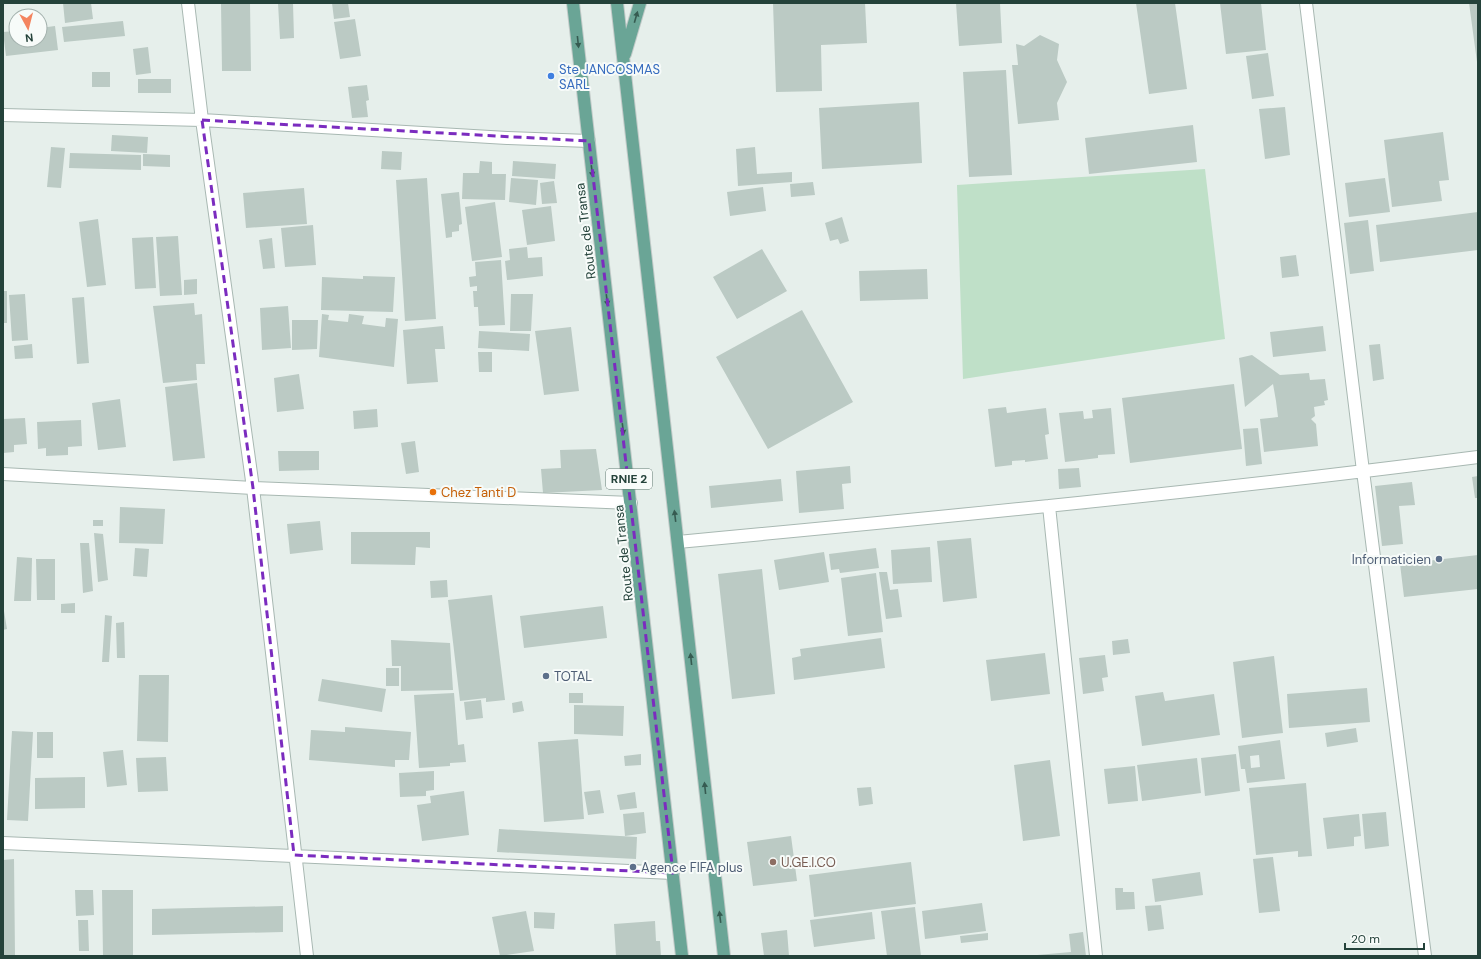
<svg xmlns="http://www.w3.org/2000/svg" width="1481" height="959" font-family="'DM Sans',sans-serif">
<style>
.green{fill:#bfe0c8}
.building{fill:#bbcac4;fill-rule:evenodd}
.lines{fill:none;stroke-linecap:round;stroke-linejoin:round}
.minor-casing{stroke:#a8b8b2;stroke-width:14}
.major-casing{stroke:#c2cac8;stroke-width:14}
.minor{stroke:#fff;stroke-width:12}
.major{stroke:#6aa596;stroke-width:12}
.oneway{fill:#365b51}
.marked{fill:none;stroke:#7b2cbf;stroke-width:3;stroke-dasharray:8 5;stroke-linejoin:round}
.shop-dot{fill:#3f7fe0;stroke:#f7fbf9;stroke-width:1.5}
.food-dot{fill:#e8710a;stroke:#f7fbf9;stroke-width:1.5}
.service-dot{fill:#5c6f8a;stroke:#f7fbf9;stroke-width:1.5}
.education-dot{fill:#8d6e63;stroke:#f7fbf9;stroke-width:1.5}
.labels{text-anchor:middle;stroke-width:4;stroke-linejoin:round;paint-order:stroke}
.shield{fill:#f7fbf9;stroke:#637a73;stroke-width:1}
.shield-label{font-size:12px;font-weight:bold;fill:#24423a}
.shop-label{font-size:13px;fill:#366cbe;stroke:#f7fbf9;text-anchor:start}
.street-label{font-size:13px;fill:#24423a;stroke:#f7fbf9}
.food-label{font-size:13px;fill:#c56008;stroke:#f7fbf9;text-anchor:start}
.service-label{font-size:13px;fill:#4e5e75;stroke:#f7fbf9;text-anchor:start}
.education-label{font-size:13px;fill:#785e54;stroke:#f7fbf9;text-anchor:start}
</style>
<rect width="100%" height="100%" fill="#e6efeb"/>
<path class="green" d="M1205,169L1225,339L963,379L957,185Z"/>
<path class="building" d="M63,3H91L93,19L65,23Z
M221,3H250L251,71H222Z
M278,3H293L294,38L280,39Z
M332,3H348L350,17L334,19Z
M773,3H865L867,43L821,45L822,91L776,92Z
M956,3H1000L1002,43L959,46Z
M1136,3H1175L1187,89L1149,94Z
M1220,3H1261L1266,50L1226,54Z
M1469,3H1478V62H1477Z
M355,19L361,56L340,59L334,22Z
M123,21L125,36L64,42L62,27Z
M55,26L58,50L6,56L3,32L16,31V40H40V28Z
M1040,35L1059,44L1057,60L1067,82L1057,103L1059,120L1018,124L1012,65H1018L1016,44L1024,46Z
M148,47L151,73L136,75L133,49Z
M1268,53L1274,96L1252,99L1246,56Z
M1006,70L1012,175L969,177L963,72Z
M92,72H110V87H92Z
M138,79H171V93H138Z
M367,85L369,100L366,101L368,117L352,118L348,87Z
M919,102L922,163L822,169L819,108Z
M1285,107L1290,155L1265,159L1259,109Z
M1193,125L1197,162L1089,174L1085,138Z
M1443,132L1449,180L1439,181L1442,201L1392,207L1384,140Z
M112,135L148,137L147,153L111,151Z
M51,147L65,148L61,188L47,187Z
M755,147L757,174L792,172V182L738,186L736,149Z
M382,151L402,152L401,170L381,169Z
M70,153L141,155V170L69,168Z
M143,154L170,155V167L143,166Z
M480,161L492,162V174H506L505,200L462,199L463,173H479Z
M513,161L556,164L555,179L512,176Z
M427,178L436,319L405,321L396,180Z
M511,178L538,180L536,205L509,202Z
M1385,178L1390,212L1349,217L1345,183Z
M554,181L557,203L542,204L540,183Z
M813,182L815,195L791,197L790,184Z
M763,187L766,211L730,216L727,192Z
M304,188L307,224L246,228L243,193Z
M459,192L462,224L459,225V231L452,232V237L446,238L441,194Z
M495,202L502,257L472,261L465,207Z
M551,206L555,241L527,245L522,210Z
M1478,212V250L1380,262L1376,225Z
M842,217L849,241L840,244L838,239L830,241L825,223Z
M98,219L106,285L87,287L79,222Z
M1368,220L1374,271L1350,274L1344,223Z
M313,225L316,265L285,267L281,228Z
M178,236L182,295L160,296L156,237Z
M153,237L156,288L135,289L132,238Z
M272,238L275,268L263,269L259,240Z
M527,247L528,258L542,257L543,276L507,280L505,261L510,260L509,249Z
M762,249L787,291L737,319L713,277Z
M1296,255L1299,276L1282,278L1280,257Z
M501,260L505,325L479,326L478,307H474L473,291H477V286L470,287L469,277L476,276L475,262Z
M927,269L928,299L860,301L859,271Z
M363,276L395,277L393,312L321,310L322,277L363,279Z
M197,279V294L184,295V280Z
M3,291H7V323H3Z
M25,294L28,340L12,341L9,295Z
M511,294H533L531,331H510Z
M84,297L89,363L77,364L72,298Z
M194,303L195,315L202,314L205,364H196L197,380L163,383L153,306Z
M288,306L291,348L262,350L260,308Z
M802,310L853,402L768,449L716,357Z
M322,314L329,315L328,320L348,322L349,314L364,316L362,324L385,327L386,318L398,319L394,367L319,357Z
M292,320H318L317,349L292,350Z
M443,326L445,349H435L438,382L407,384L403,330Z
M1323,326L1326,351L1273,357L1270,332Z
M571,327L579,391L544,395L535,331Z
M479,331L530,334L529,351L478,348Z
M32,344L33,358L15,359L14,346Z
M1380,344L1384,379L1373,381L1369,345Z
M478,352H492V372H479Z
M1252,355L1280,375L1309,373L1310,380L1325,379L1328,400L1324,401L1325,405L1314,407L1315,416L1311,419L1316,424L1318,446L1264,452L1260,419L1278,417L1276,401L1273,384L1245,407L1239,358Z
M299,374L304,409L277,412L274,378Z
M197,383L205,458L173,461L165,387Z
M1234,384L1242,449L1130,463L1122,398Z
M120,399L126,447L98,450L92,403Z
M1006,407L1007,413L1046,408L1049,434L1045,435L1048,459L1025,462V460L1012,461V465L995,467L988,409Z
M1111,408L1115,454L1098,455V458L1065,462L1059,413L1083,411L1084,419L1093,418L1092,410Z
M377,409L378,427L354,429L353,411Z
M25,418L27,444L14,445V452L3,453V419Z
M81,420L82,446L68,447V455L46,456V448L38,449L37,422Z
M1258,428L1262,464L1246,466L1243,429Z
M415,441L419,472L406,474L401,443Z
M596,449L602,490L543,493L541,469L561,468L560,450Z
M278,451H319V470L279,471Z
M850,466L851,483L842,484L844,509L799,513L796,471Z
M1079,468L1081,487L1059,489L1058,469Z
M1478,476V498H1475L1472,477Z
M781,479L783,501L711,508L709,486Z
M1412,482L1415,505L1399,506L1403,544L1382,546L1375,486Z
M120,507L165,509L163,544L119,543Z
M93,520H103V526H93Z
M320,521L323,550L290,554L287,524Z
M351,532H430V548L416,547L415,565L351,564Z
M94,533L103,534L108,580L98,582Z
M971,538L977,598L943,602L937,541Z
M80,543H89L93,591L83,593Z
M930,547L932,582L893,584L891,550Z
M135,548L149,549L147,577L133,576Z
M876,548L879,568L840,573L839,569L831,570L829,554Z
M824,552L829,582L779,590L774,560Z
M1478,555V589L1404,597L1400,564Z
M17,557L32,558L31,601H14Z
M36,559H55V600H37Z
M762,569L775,694L732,699L718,574Z
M879,572H887L890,590L898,589L902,617L886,619Z
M876,573L883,632L848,636L841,578Z
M447,580L448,597L431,598L430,581Z
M492,595L505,700L486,702V698L460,701L448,600Z
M75,603V613H61V604Z
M3,605L7,629L3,630Z
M603,606L607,638L524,648L520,616Z
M105,615L112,616L109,662H102Z
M124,622L125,658H117L116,623Z
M881,638L885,668L794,680L792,658L801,656L800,649Z
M1128,639L1130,653L1113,655L1112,641Z
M391,640L450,643L453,690L401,691V666H392Z
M1045,653L1050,694L991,701L986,660Z
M1105,655L1108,677L1102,678L1104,691L1083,694L1079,658Z
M1274,656L1283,733L1242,738L1233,662Z
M386,668H399V686H386Z
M139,675H169L168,742L137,741Z
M322,679L386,689L382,712L318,701Z
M1367,688L1370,722L1289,728L1287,694Z
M1163,692L1165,701L1214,694L1220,735L1142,746L1135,696Z
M454,693L458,745L464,744L466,762L450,763V766L419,768L414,695Z
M569,693H583V703H569Z
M481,700L483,718L466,720L464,702Z
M522,701L524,711L513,713L512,703Z
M574,705L624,706L623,736L574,734Z
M345,727L411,732L409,760H395V767L309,760L311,730L345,732Z
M1356,728L1358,742L1327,747L1325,733Z
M12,731L33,732L28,821L7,820Z
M37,732H53V758H37Z
M578,739L584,819L544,822L538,742Z
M1280,740L1285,779L1247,783L1245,769H1241L1238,746ZM1259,755L1260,767L1251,768L1250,756Z
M123,750L127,785L107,787L103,752Z
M641,754V765L625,766L624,756Z
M1236,754L1240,791L1205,796L1201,758Z
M166,757L168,791L138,792L136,758Z
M1197,758L1201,793L1142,801L1137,765Z
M1050,760L1060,836L1023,841L1014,765Z
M1135,766L1138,801L1108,804L1104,769Z
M434,771V790L426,791V796L400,797L399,773Z
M85,777V808L35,809V778Z
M1306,783L1312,856L1298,857V851L1256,855L1249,788Z
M871,787L873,804L859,806L857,788Z
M600,790L604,813L588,815L584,792Z
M464,791L469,835L422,841L417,805L431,803L430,796Z
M635,792L637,808L620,810L617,795Z
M644,812L646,833L625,836L623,814Z
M1386,812L1389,846L1365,849L1362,814Z
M1359,814L1361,836L1354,837V846L1327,849L1323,818Z
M499,829L637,837L636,859L497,852Z
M791,836L797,881L753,886L747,842Z
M1273,857L1280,911L1259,913L1253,859Z
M14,859L15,956H3V860Z
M911,862L916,904L814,917L809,875Z
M1200,872L1203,895L1155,902L1152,879Z
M1115,888H1123V892H1134L1135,909L1116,910Z
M75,890H93L94,915L76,916Z
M102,890H133V956H103Z
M982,903L986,931L925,939L922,911Z
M1161,905L1164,929L1148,931L1145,906Z
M283,906V932L152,935V909Z
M915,907L921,956H887L881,911Z
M526,911L534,951L500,956L492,917Z
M534,912L555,913L554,929L534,928Z
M872,912L875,939L814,947L810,920Z
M78,920H88L89,951H79Z
M655,921L656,941H660L661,956H616L614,924Z
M787,930L789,956H764L761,933Z
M1083,932L1086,956H1037V955L1071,952L1069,934Z
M988,933V940L961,943L960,936Z"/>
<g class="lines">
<defs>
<path id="minor" d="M188,3L202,120L253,488L307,956
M1306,3L1363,471L1425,956
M3,115L202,120L507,138L589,141
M3,474L253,488L631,503
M1049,506L1096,956
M678,542C945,517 1212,491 1478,457
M3,843L673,873"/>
<path id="major" d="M573,3L682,956
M617,3L724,956
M625,54L640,3"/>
</defs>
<use href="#minor" class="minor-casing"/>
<use href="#major" class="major-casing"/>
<use href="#minor" class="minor"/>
<use href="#major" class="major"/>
</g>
<defs><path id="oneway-solid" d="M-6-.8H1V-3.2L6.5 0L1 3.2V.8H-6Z"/></defs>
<g class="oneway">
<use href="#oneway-solid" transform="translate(636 17) rotate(-74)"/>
<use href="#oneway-solid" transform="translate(578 42) rotate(84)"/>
<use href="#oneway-solid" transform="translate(592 171) rotate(83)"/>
<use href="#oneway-solid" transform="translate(607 300) rotate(83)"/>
<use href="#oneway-solid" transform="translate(623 429) rotate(83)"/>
<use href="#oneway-solid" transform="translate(675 516) rotate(-97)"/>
<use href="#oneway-solid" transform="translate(691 659) rotate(-96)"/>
<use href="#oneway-solid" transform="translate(705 788) rotate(-96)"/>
<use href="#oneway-solid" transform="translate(720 917) rotate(-97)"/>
</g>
<path class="marked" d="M202,120L589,141L673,873L294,855L253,488Z"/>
<circle class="shop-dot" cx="551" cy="76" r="4"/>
<circle class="food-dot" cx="433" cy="492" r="4"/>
<g class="service-dot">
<circle cx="1439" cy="559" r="4"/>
<circle cx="546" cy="676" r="4"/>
<circle cx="633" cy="867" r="4"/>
</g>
<circle class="education-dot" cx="773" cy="862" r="4"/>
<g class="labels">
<rect class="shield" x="606" y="469" width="46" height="20" rx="3"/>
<g class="shield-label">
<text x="629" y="483">RNIE 2</text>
</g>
<g class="shop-label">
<text x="559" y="74">Ste JANCOSMAS<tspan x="559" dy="15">SARL</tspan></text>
</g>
<g class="street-label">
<text transform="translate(585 231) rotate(-97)" y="5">Route de Transa</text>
<text transform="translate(623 553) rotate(-96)" y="5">Route de Transa</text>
</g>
<g class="food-label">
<text x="441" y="497">Chez Tanti D</text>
</g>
<g class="service-label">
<text x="1431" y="564" text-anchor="end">Informaticien</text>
<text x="554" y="681">TOTAL</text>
<text x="641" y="872">Agence FIFA plus</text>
</g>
<g class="education-label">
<text x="781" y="867">U.GE.I.CO</text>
</g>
</g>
<rect width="1481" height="959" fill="none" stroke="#24423a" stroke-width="8"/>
<g transform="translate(28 28) rotate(173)"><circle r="19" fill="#f7fbf9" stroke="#a3b1ad"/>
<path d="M0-3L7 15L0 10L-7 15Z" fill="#f4845f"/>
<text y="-6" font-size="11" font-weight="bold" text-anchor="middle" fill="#24423a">N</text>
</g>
<path d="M1345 943v6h79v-6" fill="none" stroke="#24423a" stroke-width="2"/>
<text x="1351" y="943" font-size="12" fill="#24423a" stroke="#f7fbf9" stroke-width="3" paint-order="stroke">20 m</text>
</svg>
